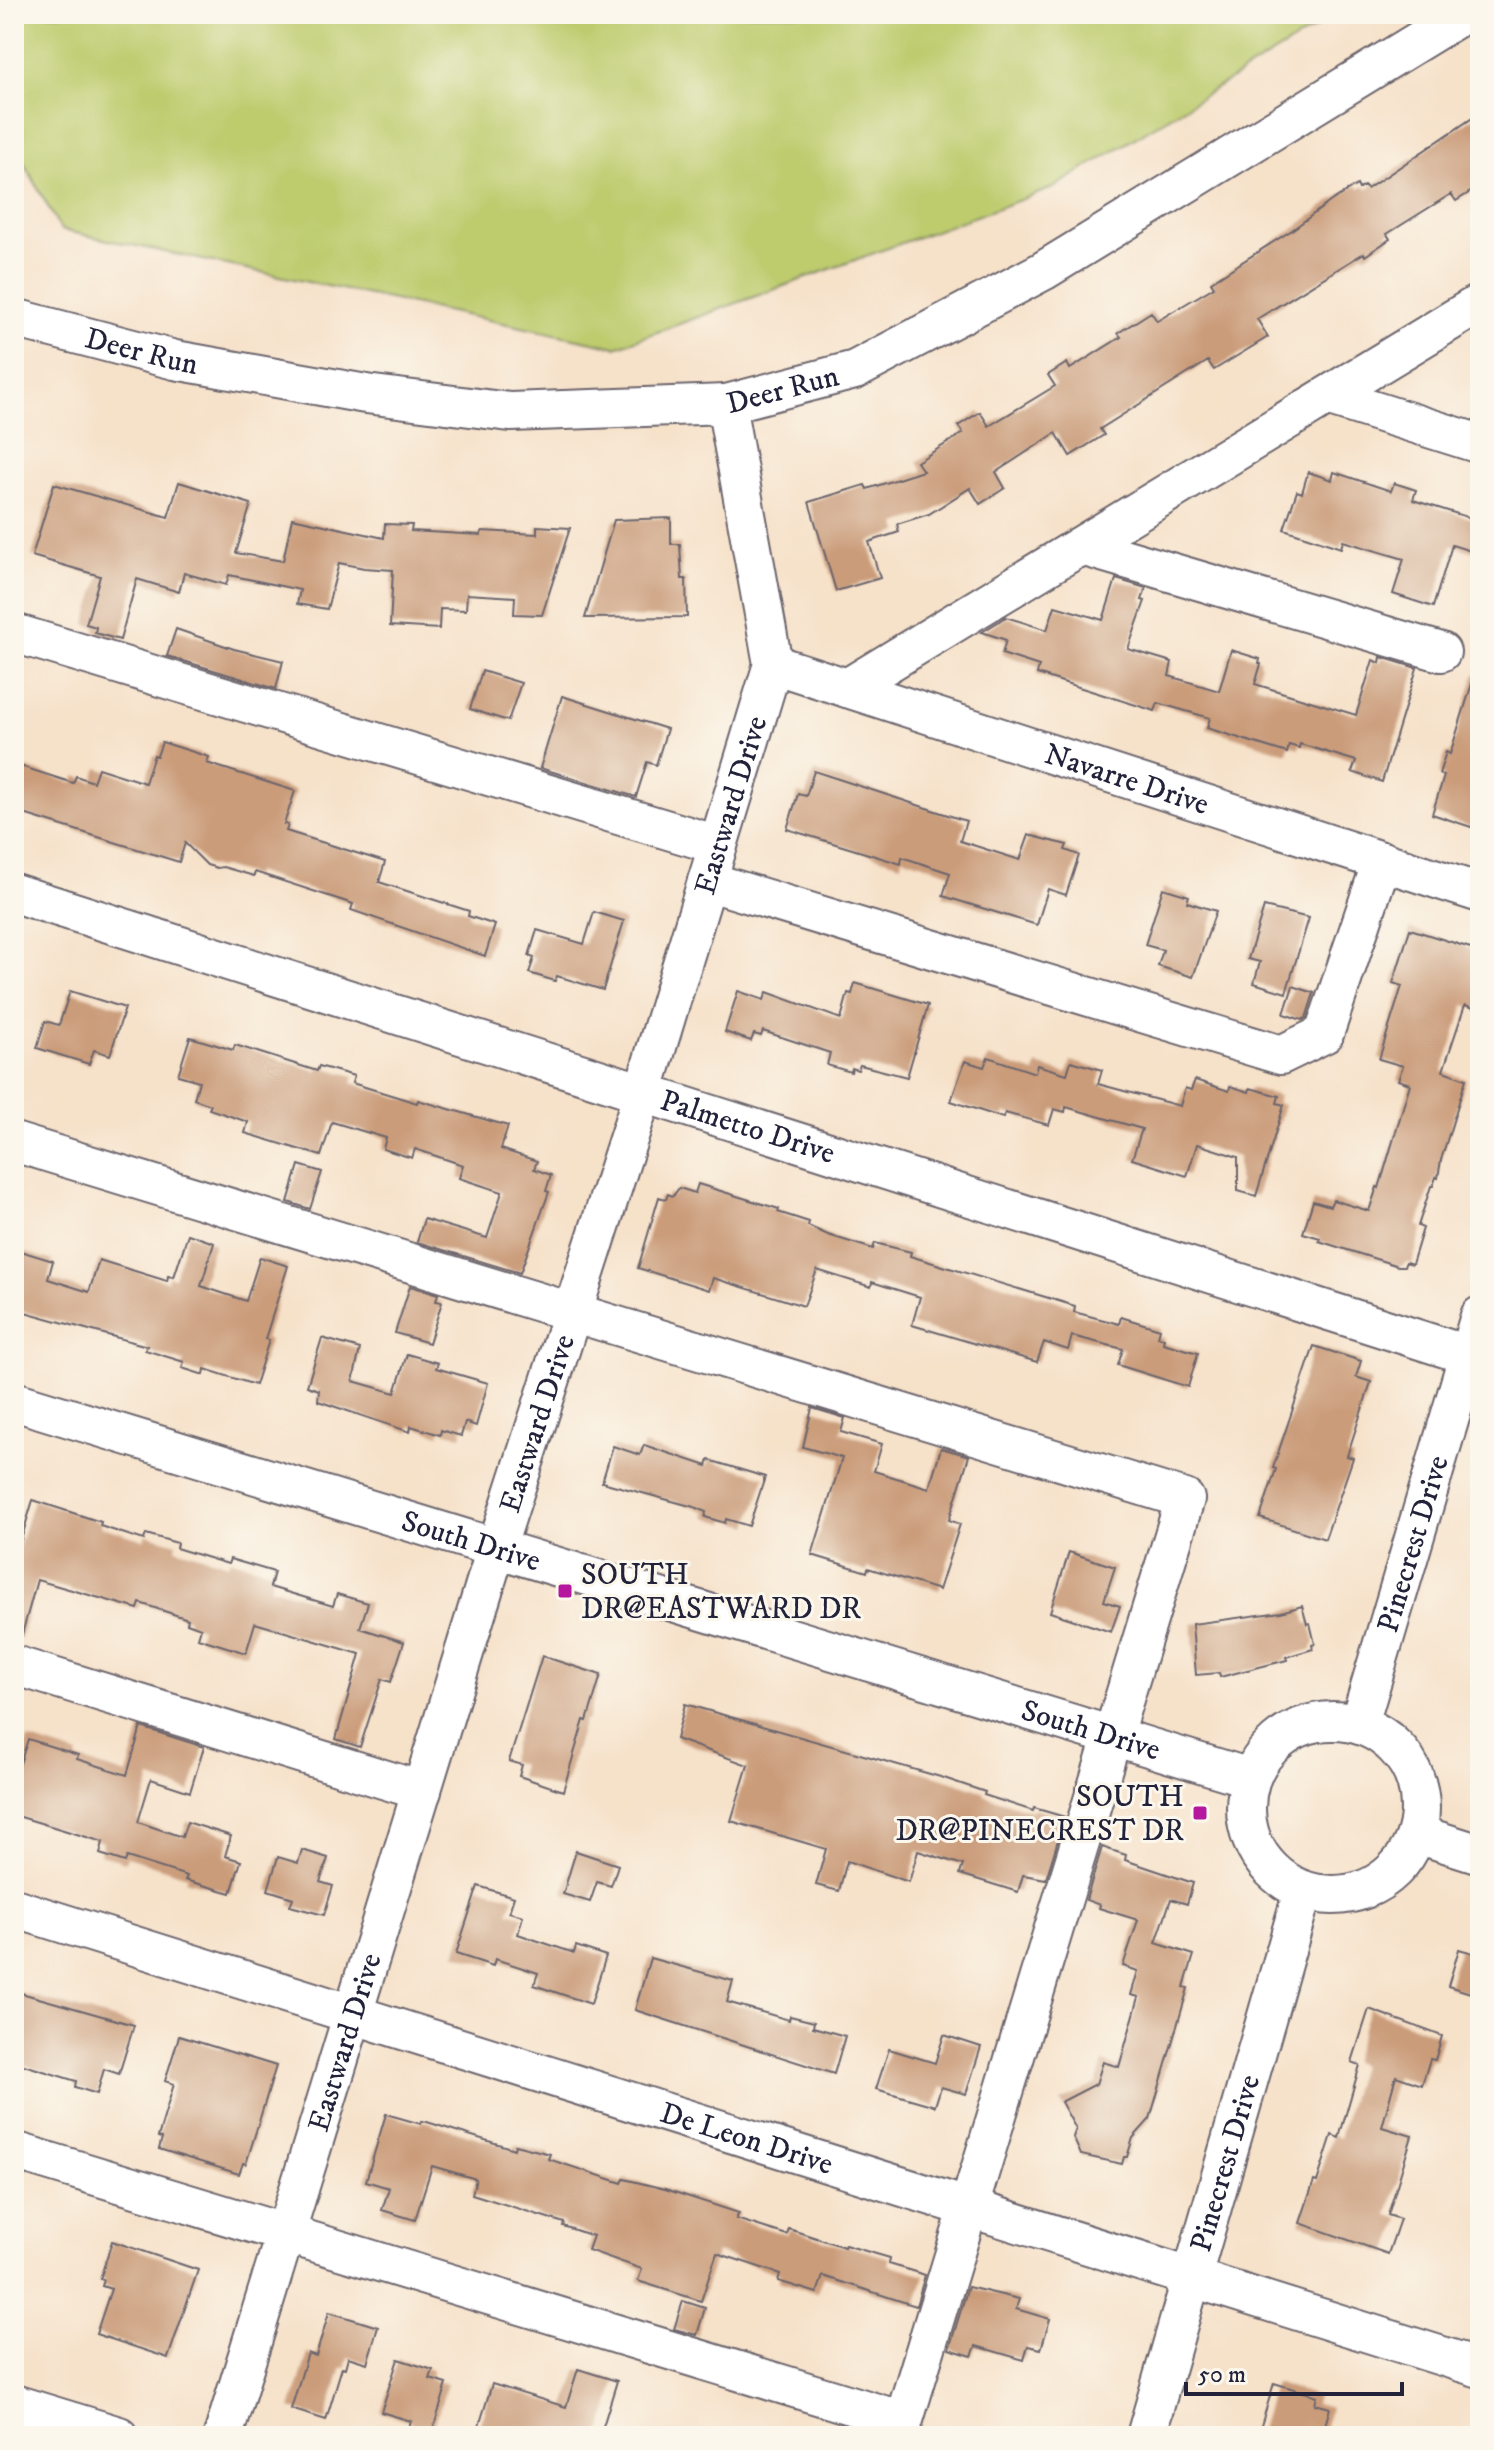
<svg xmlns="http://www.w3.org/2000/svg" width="1494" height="2450" font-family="'IM FELL DW Pica',serif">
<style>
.green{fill:#becc6e;stroke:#707754;stroke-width:2}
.building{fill:#ca9c7a}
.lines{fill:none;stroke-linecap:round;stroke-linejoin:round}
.minor-casing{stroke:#6c656d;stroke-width:42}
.minor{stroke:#fff;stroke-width:38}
.poi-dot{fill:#b5179e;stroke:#fbf7ec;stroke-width:3}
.labels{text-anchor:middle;stroke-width:6;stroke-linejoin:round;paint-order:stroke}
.street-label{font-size:30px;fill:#22223b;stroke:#fbf7ec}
.poi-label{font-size:30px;fill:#22223b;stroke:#fbf7ec;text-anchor:start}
</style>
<rect width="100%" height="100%" fill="#fbf7ec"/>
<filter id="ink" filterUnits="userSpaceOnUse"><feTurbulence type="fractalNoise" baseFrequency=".0125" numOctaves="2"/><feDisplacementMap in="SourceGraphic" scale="16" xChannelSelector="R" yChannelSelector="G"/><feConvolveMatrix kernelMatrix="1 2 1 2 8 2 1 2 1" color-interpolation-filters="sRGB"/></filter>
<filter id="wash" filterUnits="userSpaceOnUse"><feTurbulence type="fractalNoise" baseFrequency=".006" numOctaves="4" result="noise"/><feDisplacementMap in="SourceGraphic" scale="32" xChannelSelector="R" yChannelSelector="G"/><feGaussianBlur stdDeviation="1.8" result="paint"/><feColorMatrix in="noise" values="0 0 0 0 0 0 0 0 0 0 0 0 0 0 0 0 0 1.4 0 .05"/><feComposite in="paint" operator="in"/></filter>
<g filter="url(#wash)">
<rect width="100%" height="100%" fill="#f6e1c9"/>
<path class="green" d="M14,14H1338L1053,188L616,347L61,230L14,145Z"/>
<g id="blocks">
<path class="building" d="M1480,113V186L1456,201L1451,194L1387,234L1390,239L1365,256L1364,253L1257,319L1268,337L1214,370L1208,361L1100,429L1104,435L1070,456L1056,433L996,472L1005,488L980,504L970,488L929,514L897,524L899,532L869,542L880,578L836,591L809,502L865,485L867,489L923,471L917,462L963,433L958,426L980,412L989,426L1055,386L1048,375L1067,363L1070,369L1121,337L1118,333L1151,312L1157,321L1214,287L1211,282L1292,230L1331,201L1357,185L1359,189L1364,186L1367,189Z
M1308,472L1332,480L1334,472L1391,491L1394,483L1416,490L1413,500L1480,521V554L1452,545L1433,607L1393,594L1404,559L1343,541L1341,548L1284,529L1297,491L1302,493Z
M179,482L251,504L236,553L283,561L292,518L384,538L385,524L412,525L411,531L481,535L482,531L537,534V526L570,528L542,615L514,614L515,597L467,594L466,610L440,609L439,629L390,626L393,570L364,568L339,563L327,609L297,604L300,590L229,575L226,585L184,573L179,592L137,579L120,640L95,633L96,627L86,624L100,576L32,556L54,484L168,517Z
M671,518V544H680L682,579H686L687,617L585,618L614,520Z
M1116,579L1146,588L1142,600L1145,601L1128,649L1172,662L1169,676L1219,691L1231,650L1260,659L1259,663L1261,664L1255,684L1356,715L1373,660L1380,663L1381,657L1417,668L1382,782L1352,772L1356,761L1300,744L1299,748L1289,745L1287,753L1207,728L1210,718L1158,703L1155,711L1037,674L1039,666L1002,654L1006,640L982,632L1006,617L1047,630L1055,606L1103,620Z
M176,629L234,649L283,661L276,689L167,656Z
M482,671L521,683L508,721L470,709Z
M1475,674L1480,675V808L1474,828L1432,814L1444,776L1439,774L1446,752L1450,754Z
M562,696L667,729L656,765L647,762L636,797L540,768Z
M162,742L209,757L207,763L295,791L284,824L288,825L286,831L385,862L379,882L469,911L468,916L495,925L485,956L351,910L353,904L255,872L254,876L223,867L217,868L207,865L185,843L179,862L14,811V764L73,783L76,776L93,782L98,768L145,783L154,755L157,756Z
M814,771L966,821L960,841L1020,860L1029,835L1067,845L1065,850L1079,855L1066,895L1048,889L1037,925L943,896L950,873L902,857L901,864L787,829L798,794L806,796Z
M1163,888L1189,896L1187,902L1216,911L1193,977L1158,966L1163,950L1145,945Z
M1264,907L1309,918L1286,993L1254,983L1260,962L1248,959Z
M594,912L624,921L603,990L557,976L555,981L529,973L534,958L529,956L537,930L584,944Z
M1410,929L1480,951V1010L1465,1005L1443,1071L1466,1079L1441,1160L1438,1178L1436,1177L1433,1186H1431L1418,1226L1423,1228L1412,1264L1406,1262L1404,1266H1398L1319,1241L1320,1238L1303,1233L1313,1201L1330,1206L1333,1200L1369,1211L1377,1187L1379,1188L1410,1084L1398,1080L1403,1066L1379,1059L1402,986L1393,983Z
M855,983L928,1005L907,1077L860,1065L858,1070L852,1068L851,1072L827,1065L830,1053L763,1031L761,1036L754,1034L751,1041L725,1032L738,991L764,1000L767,992L841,1019L848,993L852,994Z
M1293,986L1314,993L1306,1018L1302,1020L1284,1014Z
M70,991L125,1008L110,1055L94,1050L89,1064L37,1048L45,1021L59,1025Z
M190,1037L233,1050L235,1045L317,1071L319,1066L354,1076L352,1083L417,1103L418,1100L508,1126L501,1149L537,1161L534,1169L551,1175L546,1191L549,1192L520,1273L417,1242L424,1219L487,1238L502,1192L459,1178L463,1165L415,1149L412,1158L383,1149L386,1138L332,1122L321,1156L245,1133L248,1122L209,1109L211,1105L194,1099L199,1081L178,1075Z
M988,1057L1035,1073L1037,1065L1067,1074L1071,1061L1102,1070L1098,1084L1180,1106L1185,1088L1191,1090L1195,1080L1229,1091L1230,1086L1249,1092L1250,1088L1279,1096L1277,1103L1284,1105L1256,1196L1238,1191V1157L1197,1144L1187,1176L1132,1159L1142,1129L1066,1107L1065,1112L1054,1109L1049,1125L1005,1113L1003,1118L951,1101L965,1061L984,1067Z
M299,1165L322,1172L310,1209L288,1202Z
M698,1184L779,1209L778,1212L809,1222L808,1226L828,1235L873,1249L875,1243L911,1252L910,1256L1075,1306L1074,1312L1119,1324L1121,1317L1160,1329L1158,1337L1164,1338L1163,1343L1198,1353L1188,1387L1118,1365L1123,1349L1072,1336L1068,1350L1044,1342L1037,1362L912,1325L920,1297L872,1282L871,1287L817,1270L804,1306L713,1278L709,1290L638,1268L659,1197L666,1199L668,1194L673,1196L679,1188L695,1193Z
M188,1234L214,1243L201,1286L246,1301L260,1257L288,1266L265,1339L269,1340L255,1385L205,1369L204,1375L182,1368L184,1362L145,1350L147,1346L14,1309V1249L53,1261L48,1279L89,1292L99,1260L167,1281L168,1276L174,1277Z
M410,1286L438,1294L436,1301L442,1302L429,1343L395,1333Z
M322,1338L360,1349L353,1381L395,1393L407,1354L438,1363L436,1368L488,1383L476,1426L465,1422L461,1436L441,1430L440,1435L411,1426L410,1432L318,1401L319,1390L307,1386Z
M1314,1346L1361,1361L1356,1377L1371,1382L1347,1456L1353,1458L1325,1539L1260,1518L1276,1469L1273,1468Z
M812,1408L845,1418L841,1432L882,1444L874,1471L929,1488L941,1448L969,1456L949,1520L960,1524L939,1590L868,1568L867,1572L812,1555L842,1458L803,1447Z
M644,1445L707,1466L709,1460L765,1477L749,1526L726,1519L725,1523L705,1517L706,1512L694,1507L602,1482L613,1446L640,1455Z
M33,1500L101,1522L100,1526L144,1540L146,1534L177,1543L176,1548L228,1564L230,1559L274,1572L270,1587L333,1606L337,1594L368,1603L360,1628L404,1642L391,1682L382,1679L360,1747L336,1739L360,1654L255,1623L246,1653L198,1638L201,1628L187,1623L188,1619L140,1603L138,1609L37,1580L21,1638H14V1563Z
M1069,1552L1115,1567L1104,1601L1120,1606L1111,1632L1050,1612Z
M1302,1606L1307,1624L1310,1623L1315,1644L1312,1645L1313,1649L1286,1657L1287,1660L1220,1677L1219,1673L1196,1675L1192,1624L1281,1612Z
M542,1656L601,1675L587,1721L584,1720L563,1791L519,1776L522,1765L509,1761Z
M685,1704L944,1778L985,1792L984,1795L1033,1811L1034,1808L1065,1817L1046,1879L1023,1875L1018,1892L960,1874L963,1865L918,1851L909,1882L847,1861L839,1891L816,1885L826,1849L731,1821L748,1765L676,1739Z
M141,1727L204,1747L190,1792L151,1779L138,1822L182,1837L187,1822L231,1836L225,1856L241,1861L231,1893L185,1880L187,1876L127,1857L125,1862L100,1854L103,1842L14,1815V1782L28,1739L78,1755L77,1759L127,1775Z
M1102,1847L1126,1855L1125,1860L1193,1883L1187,1904L1171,1899L1156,1943L1194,1955L1184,1987L1188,1988L1150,2119L1133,2138L1127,2157H1124L1122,2164L1081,2155L1073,2137L1076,2129L1061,2102L1096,2084L1103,2062L1119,2067L1139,1997L1131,1995L1138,1971L1123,1966L1138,1920L1099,1908L1100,1905L1086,1900Z
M302,1850L328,1858L320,1882L333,1886L324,1915L290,1906L293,1898L268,1890L278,1857L298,1863Z
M576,1851L618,1865L611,1886L597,1882L590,1902L563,1894Z
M478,1886L514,1897L509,1912L523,1916L518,1934L574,1953L576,1946L606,1956L591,2004L534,1985L538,1973L495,1959L493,1966L456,1954Z
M1459,1949L1480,1955V1996L1448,1986Z
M650,1958L733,1981L727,2002L789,2020L790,2016L814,2022L813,2027L845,2036L834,2074L635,2010Z
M14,1991L134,2025L119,2074L104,2069L97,2094L75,2087L76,2081L14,2062Z
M1369,2009L1442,2036L1435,2060L1430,2059L1422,2085L1396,2076L1382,2127L1412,2136L1388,2215L1400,2219L1388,2254L1300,2223L1314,2181L1317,2182L1332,2135L1339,2138L1360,2065L1352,2062Z
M944,2035L981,2047L966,2094L941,2087L935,2106L876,2089L889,2049L935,2063Z
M179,2036L276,2066L246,2164L243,2163L239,2174L159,2149L162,2138L158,2137L174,2084L165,2081Z
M386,2114L421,2124L422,2121L427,2122L514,2149L515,2145L550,2154L548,2159L622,2183L624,2179L665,2189L739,2213L736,2219L787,2235L789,2229L844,2247L845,2245L890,2258L889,2264L925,2275L916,2306L823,2276L817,2293L778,2281L780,2274L717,2253L701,2301L638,2281L642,2269L588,2250L593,2236L563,2226L564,2223L472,2194L476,2179L432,2166L415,2220L382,2210L389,2188L366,2181Z
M112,2241L198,2270L168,2358L96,2334L111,2289L102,2286L104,2280L100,2279Z
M968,2287L1019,2299L1016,2309L1050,2319L1041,2349L1028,2346L1024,2360L976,2346L972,2356L949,2349Z
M683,2301L705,2308L697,2335L674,2329Z
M329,2312L378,2327L367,2363L348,2357L345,2368L342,2367L326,2420L291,2409L308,2353L316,2356Z
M398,2359L433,2370L430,2379L447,2384L431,2436H406L411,2421L381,2412Z
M578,2369L617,2381L600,2436H476L492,2384L566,2407Z
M1274,2383L1317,2396L1315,2404L1330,2408L1322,2436H1283L1260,2429Z"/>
</g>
</g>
<g filter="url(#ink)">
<use href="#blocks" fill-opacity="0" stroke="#6c656d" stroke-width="2"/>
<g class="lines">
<defs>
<g id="minor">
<path id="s1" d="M14,318L175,360L366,394L510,412L726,404L855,370L1043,271L1463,14"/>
<path d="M1330,397L1480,444"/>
<path d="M1082,546L1441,652"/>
<path d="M14,633L718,845"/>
<path id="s2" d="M773,664L1480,893"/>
<path d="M847,688L1480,303"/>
<path d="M707,881L1281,1055L1324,1034L1382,861"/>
<path id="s3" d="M14,893L1480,1359"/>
<path d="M14,1142L1185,1499L899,2436"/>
<path id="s4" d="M14,1401L1250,1778"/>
<path d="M14,1665L422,1791"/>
<circle cx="1333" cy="1808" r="87"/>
<path id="s5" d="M1359,1724L1480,1316"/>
<path d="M1417,1834L1480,1854"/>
<path id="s6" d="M14,1908L1480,2368"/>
<path d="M14,2151L903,2421"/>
<path d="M14,2404L119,2436"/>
<path id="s7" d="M223,2436L496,1549L643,1093L773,664L726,404"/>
<path id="s8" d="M1146,2436L1303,1891"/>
</g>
</defs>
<use href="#minor" class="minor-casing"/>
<use href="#minor" class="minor"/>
</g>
</g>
<g class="poi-dot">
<rect x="557" y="1583" width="16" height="16" rx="4"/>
<rect x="1192" y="1805" width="16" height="16" rx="4"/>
</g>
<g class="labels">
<g class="street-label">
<text dy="10" stroke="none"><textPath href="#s1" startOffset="132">Deer Run</textPath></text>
<text dy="10" stroke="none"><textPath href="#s1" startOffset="780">Deer Run</textPath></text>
<text dy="10" stroke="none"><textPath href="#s2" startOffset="372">Navarre Drive</textPath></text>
<text dy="10" stroke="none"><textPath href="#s7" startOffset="1708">Eastward Drive</textPath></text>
<text dy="10" stroke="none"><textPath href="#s3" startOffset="770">Palmetto Drive</textPath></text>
<text dy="10" stroke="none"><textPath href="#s7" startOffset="1060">Eastward Drive</textPath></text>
<text dy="10" stroke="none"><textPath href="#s4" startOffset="478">South Drive</textPath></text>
<text dy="10" stroke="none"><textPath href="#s5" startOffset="188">Pinecrest Drive</textPath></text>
<text dy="10" stroke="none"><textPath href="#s4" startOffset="1126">South Drive</textPath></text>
<text dy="10" stroke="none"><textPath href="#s7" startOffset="412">Eastward Drive</textPath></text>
<text dy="10" stroke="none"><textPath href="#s6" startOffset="768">De Leon Drive</textPath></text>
<text dy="10" stroke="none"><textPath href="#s8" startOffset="284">Pinecrest Drive</textPath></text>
</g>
<g class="poi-label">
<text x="581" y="1584">SOUTH<tspan x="581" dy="34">DR@EASTWARD DR</tspan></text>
<text x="1184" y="1806" text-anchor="end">SOUTH<tspan x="1184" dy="34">DR@PINECREST DR</tspan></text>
</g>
</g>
<rect width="1494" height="2450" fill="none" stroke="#fbf7ec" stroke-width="48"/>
<path d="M1186 2382v12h216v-12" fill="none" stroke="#22223b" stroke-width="4"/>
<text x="1198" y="2382" font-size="24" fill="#22223b" stroke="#fbf7ec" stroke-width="6" paint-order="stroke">50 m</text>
</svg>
